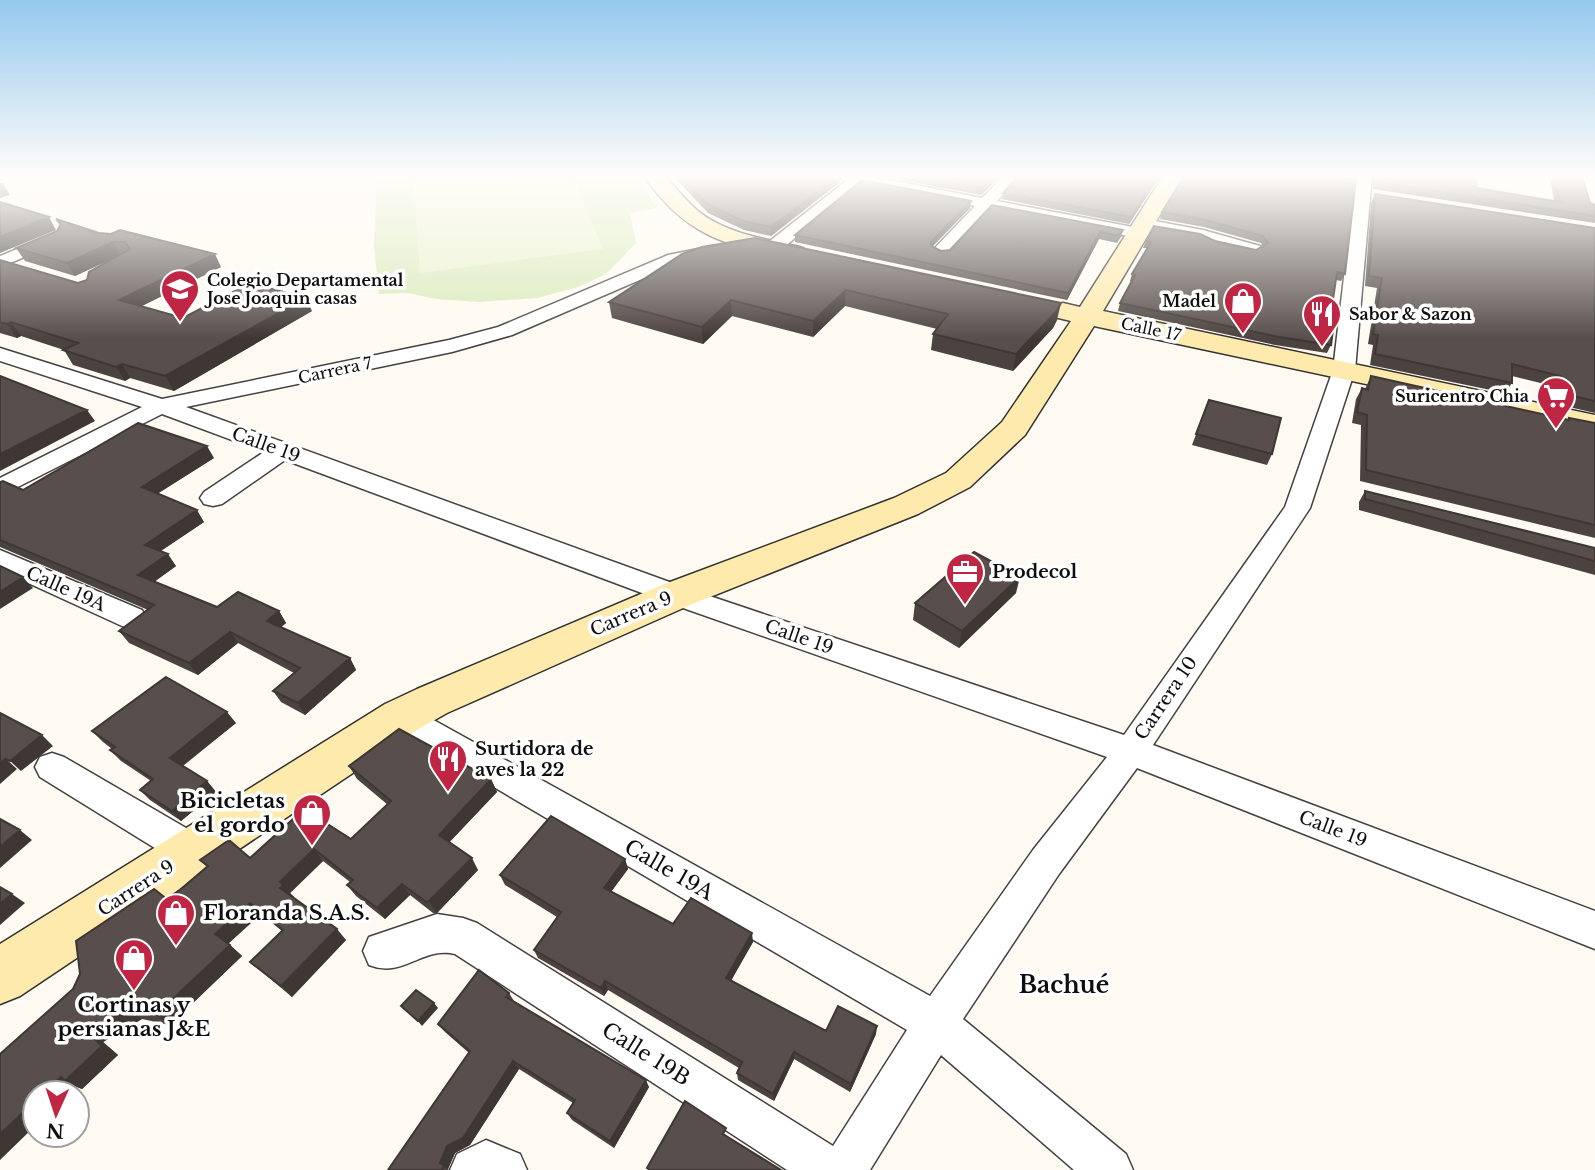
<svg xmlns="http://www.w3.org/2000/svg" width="1595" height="1170" font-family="'Libre Baskerville',serif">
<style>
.green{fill:#daeaba}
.pitch{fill:#e9f1cc}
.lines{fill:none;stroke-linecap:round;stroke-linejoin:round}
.minor-casing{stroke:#424242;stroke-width:3}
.tertiary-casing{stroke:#424242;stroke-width:2}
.secondary-casing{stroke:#313131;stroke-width:3}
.minor{fill:#fff;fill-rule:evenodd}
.tertiary{fill:#fff;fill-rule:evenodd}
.secondary{fill:#ffeaad;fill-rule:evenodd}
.wall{fill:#4c4340}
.shaded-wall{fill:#3e3734}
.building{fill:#584e4b;stroke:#3e3734;stroke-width:2}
.labels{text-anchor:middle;stroke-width:7;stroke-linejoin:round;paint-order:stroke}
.far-poi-label{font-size:16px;font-weight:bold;fill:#0f0f0f;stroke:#fff;text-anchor:start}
.far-street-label{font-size:16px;fill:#0f0f0f;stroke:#fff}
.street-label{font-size:18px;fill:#0f0f0f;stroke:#fff}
.poi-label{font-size:18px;font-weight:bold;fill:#0f0f0f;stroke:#fff;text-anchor:start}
.near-poi-label{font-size:21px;font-weight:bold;fill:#0f0f0f;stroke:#fff;text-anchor:end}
.near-street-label{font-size:21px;fill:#0f0f0f;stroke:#fff}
.near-neighbourhood-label{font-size:23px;font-weight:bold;fill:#0f0f0f;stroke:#fff}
</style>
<rect width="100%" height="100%" fill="#fffaf1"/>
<path class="green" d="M377,176H637L657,208L630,213L636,243L606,274L578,287L537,298L478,302L436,299L408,293L379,294L374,247Z"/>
<path class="pitch" d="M413,176H572L603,249L420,273Z"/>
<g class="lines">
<defs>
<path id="minor" d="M835,176H869L982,198L1004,176H1019L997,201L1138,228L1146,233L1138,238L990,209L947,255L941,256L932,251L975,206L861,184L778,252H766L763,248L766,244L846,181Z
M1356,176H1372L1355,370L1310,508L1153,745L1595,911V949L1137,768L1059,874L963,1019L1126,1154L1133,1170H1074L941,1055L870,1170H787L455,954C421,946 404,979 369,965L363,951L369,937L437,914L463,918L477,923L833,1146L907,1030L390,726L385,717L390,708L401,704L412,708L930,996L1033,850L1107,757L666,602L285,460L222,504L213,506L204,504L200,498L204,492L264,452L162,414L0,496V478L142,407L0,361V348L162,399L449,340L498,327L668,255L713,246L722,251L719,255L679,263L512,335L452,352L186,407L686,588L1124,735L1285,507L1333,370Z
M1144,219L1203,230L1260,246L1263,250L1254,255L1213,246L1198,239L1138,228L1136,224Z
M56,233L62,234L64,238L62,242L0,267V256Z
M0,550L142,610L147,618L142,626L132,629L122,626L0,570Z
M52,753L64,757L205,839L210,851L205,863L192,868L179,863L40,777L35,767L40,757Z
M486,1140L520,1154L527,1170H450L457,1154Z"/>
<path id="tertiary" d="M1578,176H1595V211L1588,209Z"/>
<path id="secondary" d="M644,176H665C676,188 686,201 699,212C729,235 768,239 803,248L807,253L803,258L795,260C726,245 686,237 644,176Z
M1163,176H1183L1103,311L1595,415V433L1094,326L1025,435L970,487L918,514L690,605L447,713L417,730L20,996L0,1004V944L385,704L417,689L662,585L894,498L946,473L1002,422L1071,321L1054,317L1050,311L1054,305L1063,303L1080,307Z"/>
</defs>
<use href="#minor" class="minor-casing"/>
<use href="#tertiary" class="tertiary-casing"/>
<use href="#secondary" class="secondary-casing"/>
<use href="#minor" class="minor"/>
<use href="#tertiary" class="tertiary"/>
<use href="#secondary" class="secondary"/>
</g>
<path class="wall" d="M676,176H841L840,182L771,236L744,230L708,213L677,180Z
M880,176H1001L981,195Z
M1160,176L1129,224L1002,199L1003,193Z
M1334,176L1345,274L1341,281L1336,280L1331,313V345L1327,353L1275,345L1118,311L1120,303L1131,282L1130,281L1132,274L1147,248H1143L1146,241H1215L1256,250L1263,247L1261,243L1204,227L1160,219L1162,212Z
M1373,176H1476L1477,188L1554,201L1550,176H1582L1590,203L1595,205V223L1373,189Z
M1375,194L1595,228V413L1556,404L1553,386L1512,376V383L1505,393L1370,365L1373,345L1368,344L1377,288L1365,286L1371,203Z
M970,208L932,247L941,251L1123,230L1121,237L1117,243L1099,239L1067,300L795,242V235Z
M56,219L99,233L221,267L142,306L183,318L312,311L174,391L130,378L125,381L73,365L64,350L21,336L17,338L0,333V260L78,283L87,280L114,258L75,276L25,261L16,248L57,231L60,226Z
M755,238L1057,320L1053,328L1013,371L931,350L933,334L937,329L845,306L813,337L732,316L703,344L612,318L609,302Z
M1371,376L1567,420L1569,418L1595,423V538L1360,481L1361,425L1352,423L1356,399L1362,388L1365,389Z
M1209,400L1272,454L1267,465L1192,445Z
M214,458L157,494L204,522L161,551L176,566L154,582L217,607L279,611L286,623L281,627L350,658L356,670L305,715L281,702L273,691L294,673L238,643L198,675L129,643L119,631L148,610L0,547V482L23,490Z
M1365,491L1595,548V575L1359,510V502Z
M1016,593L959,648L913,620L915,603Z
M236,723L183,766L207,781L216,792L181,821L150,800L140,790L151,781L121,761L110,750L112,749L103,742L92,731Z
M349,766L491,779L497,792L449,842L478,870L437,913H433L410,895L385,919L356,896L347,885L350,882L323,861L290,893L294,897L293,898L346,940L292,997L250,962L282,931L261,914L228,943L242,956L170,1025L142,1019L103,1042L118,1055L82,1089L77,1087L70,1093H35L73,989L168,900L207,867L200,860L250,858L351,839L388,805L357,779Z
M625,859L628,869L611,892L673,924L753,942L731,981L826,1031L876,1034L850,1092L794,1059L774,1101L738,1080L737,1073L739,1068L608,990L604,996L538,958L534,950L557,917L505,885L500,875Z
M509,993L514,1001L649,1087L614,1148L572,1120L567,1113L573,1103L519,1069L470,1145L455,1153L448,1169L449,1170H388L469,1053L445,1032L438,1024Z"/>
<path class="shaded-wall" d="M838,176H841L840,182L771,236V227Z
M995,176H1001L981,195L982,188Z
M1158,176H1160L1129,224L1131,217Z
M0,183H3L10,195L0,198Z
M971,201L970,208L930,249L931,242Z
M49,217L56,230L0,253V237Z
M1100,232L1099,239L1067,300L1068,293Z
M113,242L120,255L75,276L67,263Z
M215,254L221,267L127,313L119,300Z
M846,290L845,306L813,337V321Z
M306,298L312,311L174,391L165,376Z
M731,300L732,316L703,344L702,327Z
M1061,303L1057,320L1053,328L1013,371L1016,354Z
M11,322L21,336L17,338L7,324Z
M122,364L130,378L125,381L116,367Z
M87,410L95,421L0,471V454Z
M207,446L214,458L149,499L142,487Z
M197,510L204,522L153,556L145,545Z
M168,554L176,566L147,587L138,575Z
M23,577L33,588L0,609V592Z
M1020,577L1016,593L959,648L962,631Z
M279,611L286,623L274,633L267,621Z
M230,632L238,643L198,675L189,663Z
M350,658L356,670L305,715L298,703Z
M227,712L236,723L179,768L170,758Z
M42,735L53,746L21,771L10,761Z
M6,759L17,769L0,784V763Z
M491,779L497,792L445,847L439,835Z
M207,781L216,792L181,821L172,811Z
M20,830L32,840L0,868V847Z
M314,849L323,861L290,893L294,897L291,900L280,888V882Z
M472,858L478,870L437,913L429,901Z
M625,859L628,869L607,897L604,888Z
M402,884L410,895L385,919L377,908Z
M12,894L25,903L0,925V904Z
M250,903L261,914L227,945L215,934Z
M337,929L346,940L292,997L281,986Z
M752,933L753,942L727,987L726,978Z
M230,945L242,956L170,1025L156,1015Z
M605,981L608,990L604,996L601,988Z
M434,1003L438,1008L422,1026L418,1021Z
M128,1009L142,1019L103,1042L118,1055L82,1089L77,1087L70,1093H44L88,1033Z
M877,1026L876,1034L850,1092L851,1084Z
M794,1052V1059L774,1101L773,1094Z
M513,1061L519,1069L470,1145L455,1153L448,1169L440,1163L447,1146Z
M646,1080L649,1087L614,1148L610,1141Z
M35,1101V1126L0,1160V1134Z"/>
<path class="building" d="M680,176H838L771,227L743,221L707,204Z
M915,176H995L982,188Z
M1018,176H1158L1131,217L1003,193Z
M1184,176H1334L1356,179L1345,274L1337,272L1331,313L1335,314L1331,345L1279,337L1120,303L1135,275L1132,274L1151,242L1146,241L1154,226L1200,234L1215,241L1256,250L1268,243L1263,236L1206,220L1162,212Z
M1376,176H1476L1477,188L1560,202L1555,176H1582L1590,203L1595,205V216L1376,182Z
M862,180L971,201L931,242V246L941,251L950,250L992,205L1123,230L1119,236L1100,232L1068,293L795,235Z
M1375,194L1595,228V401L1564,394L1560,376L1512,364V383L1375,354L1378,335L1373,334L1382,278L1369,276Z
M0,202L49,217L0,237Z
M56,219L99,233L111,234L120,230L215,254L119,300L183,318L250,283L306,298L165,376L122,364L116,367L63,350L78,343L11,322L7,324L0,322V260L78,283L87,280L89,272L130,249L125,242H113L67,263L16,248L57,231L61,224Z
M755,238L1061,303L1056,312L1016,354L933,334L948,314L846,290L813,321L731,300L702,327L609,302L682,254L702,247Z
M0,376L87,410L0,454Z
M1371,376L1569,420V418L1595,423V525L1366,470L1367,415L1357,412L1362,388L1368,390Z
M1209,400L1281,418L1272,454L1196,434Z
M138,423L207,446L142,487L197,510L145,545L168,554L138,575L217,607L238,592L279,611L267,621L350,658L298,703L273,691L300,668L230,632L189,663L119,631L154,605L134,596L0,540V482L3,481L23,490Z
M1365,491L1595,548V561L1365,499Z
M974,552L1020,577L962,631L915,603Z
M0,566L23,577L0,592Z
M166,677L227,712L170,758L207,781L172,811L140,790L153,779L110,750L115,747L92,731Z
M0,713L42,735L10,761L6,759L0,763Z
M399,729L491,779L439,835L472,858L429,901L426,902L402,884L377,908L347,885L353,880L314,849L280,882L284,885L280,888L337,929L281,986L250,962L283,930L250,903L215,934L230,945L156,1015L128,1009L88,1033L102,1046L65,1081L61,1077L44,1093H35V1101L0,1134V1054L73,989L80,974L76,941L154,889L168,900L208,866L200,860L229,840L250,858L304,809L351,839L391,801L349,766Z
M551,816L625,859L604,888L673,924L691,898L752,933L726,978L826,1031L838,1006L877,1026L851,1084L794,1052L773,1094L737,1073L742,1062L605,981L601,988L534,950L561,912L500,875Z
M0,819L20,830L0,847Z
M0,887L12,894L0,904Z
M479,970L509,993L506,997L646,1080L610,1141L567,1113L575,1100L513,1061L463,1138L447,1146L440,1163L444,1166L442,1170H388L470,1051L438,1024Z
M416,990L434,1003L418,1021L401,1006Z
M685,1101L726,1128L723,1134L781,1170H650L647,1168Z"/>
<linearGradient id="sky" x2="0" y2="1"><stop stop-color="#94c8ee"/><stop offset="0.52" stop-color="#fffdf9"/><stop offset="1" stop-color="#fffdf9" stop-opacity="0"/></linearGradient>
<rect width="1595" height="339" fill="url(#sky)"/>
<defs>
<symbol id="school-pin" viewBox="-11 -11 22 30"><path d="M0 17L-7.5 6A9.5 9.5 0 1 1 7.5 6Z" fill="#c02643" stroke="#fff"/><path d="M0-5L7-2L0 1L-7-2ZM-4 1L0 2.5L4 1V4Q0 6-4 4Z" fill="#fff"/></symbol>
<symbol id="shop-pin" viewBox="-11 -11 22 30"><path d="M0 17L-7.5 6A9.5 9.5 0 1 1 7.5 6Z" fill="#c02643" stroke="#fff"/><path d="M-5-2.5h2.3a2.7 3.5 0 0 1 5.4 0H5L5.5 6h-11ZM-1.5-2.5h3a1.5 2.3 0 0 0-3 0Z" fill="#fff"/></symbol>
<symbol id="restaurant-pin" viewBox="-11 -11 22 30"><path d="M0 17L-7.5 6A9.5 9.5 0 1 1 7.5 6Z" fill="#c02643" stroke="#fff"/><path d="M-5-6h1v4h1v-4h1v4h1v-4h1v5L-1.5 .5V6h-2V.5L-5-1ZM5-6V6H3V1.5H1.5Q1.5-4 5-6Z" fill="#fff"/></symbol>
<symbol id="supermarket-pin" viewBox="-11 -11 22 30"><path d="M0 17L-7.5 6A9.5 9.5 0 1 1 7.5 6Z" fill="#c02643" stroke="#fff"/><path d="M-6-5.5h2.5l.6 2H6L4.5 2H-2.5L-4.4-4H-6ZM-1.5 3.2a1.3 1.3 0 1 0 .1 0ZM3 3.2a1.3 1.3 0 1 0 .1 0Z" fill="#fff"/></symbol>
<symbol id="office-pin" viewBox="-11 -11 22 30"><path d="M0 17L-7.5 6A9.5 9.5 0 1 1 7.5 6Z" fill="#c02643" stroke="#fff"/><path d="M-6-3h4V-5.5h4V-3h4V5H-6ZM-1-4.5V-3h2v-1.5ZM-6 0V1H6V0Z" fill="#fff"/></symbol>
</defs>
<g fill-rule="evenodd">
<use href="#school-pin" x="158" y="267" width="44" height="60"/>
<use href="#shop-pin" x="1221" y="279" width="44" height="60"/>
<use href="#restaurant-pin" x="1300" y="292" width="44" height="60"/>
<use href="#supermarket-pin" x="1534" y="374" width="44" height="60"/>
<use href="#office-pin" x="943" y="550" width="44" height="60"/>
<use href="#restaurant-pin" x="426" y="737" width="44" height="60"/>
<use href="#shop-pin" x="290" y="791" width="44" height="60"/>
<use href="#shop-pin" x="154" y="891" width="44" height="60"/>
<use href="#shop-pin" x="112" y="936" width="44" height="60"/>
</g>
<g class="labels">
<g class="far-poi-label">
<text x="207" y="286">Colegio Departamental<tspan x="207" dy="18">Jose Joaquin casas</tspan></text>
<text x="1216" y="307" text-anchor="end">Madel</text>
<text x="1349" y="320">Sabor &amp; Sazon</text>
<text x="1529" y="402" text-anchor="end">Suricentro Chia</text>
</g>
<g class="far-street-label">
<text transform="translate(1151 329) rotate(12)" y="6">Calle 17</text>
<text transform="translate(335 370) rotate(-12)" y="6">Carrera 7</text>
</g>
<g class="street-label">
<text transform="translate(266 445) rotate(20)" y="6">Calle 19</text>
<text transform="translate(66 589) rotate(24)" y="6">Calle 19A</text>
<text transform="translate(631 614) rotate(-23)" y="6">Carrera 9</text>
<text transform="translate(799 637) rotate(19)" y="6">Calle 19</text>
<text transform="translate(1166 698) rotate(-56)" y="6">Carrera 10</text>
<text transform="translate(1333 829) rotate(21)" y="6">Calle 19</text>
<text transform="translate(136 888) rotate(-33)" y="6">Carrera 9</text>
</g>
<g class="poi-label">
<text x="992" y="578">Prodecol</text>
<text x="475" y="755">Surtidora de<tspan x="475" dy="21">aves la 22</tspan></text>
</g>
<g class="near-poi-label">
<text x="285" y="808">Bicicletas<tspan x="285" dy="24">el gordo</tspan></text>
<text x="203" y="920" text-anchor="start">Floranda S.A.S.</text>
<text x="134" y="1012" text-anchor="middle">Cortinas y<tspan x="134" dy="24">persianas J&amp;E</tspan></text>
</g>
<g class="near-street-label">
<text transform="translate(669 870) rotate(30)" y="7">Calle 19A</text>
<text transform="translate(646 1054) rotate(32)" y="7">Calle 19B</text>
</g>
<g class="near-neighbourhood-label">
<text x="1064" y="993">Bachué</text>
</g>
</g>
<g transform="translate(56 1114) rotate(183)"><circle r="33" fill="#ffffff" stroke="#9f9f9f" stroke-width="2"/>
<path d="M0-5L12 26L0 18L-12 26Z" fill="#c02643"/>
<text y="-10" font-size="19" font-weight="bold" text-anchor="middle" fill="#0f0f0f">N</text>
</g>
</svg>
